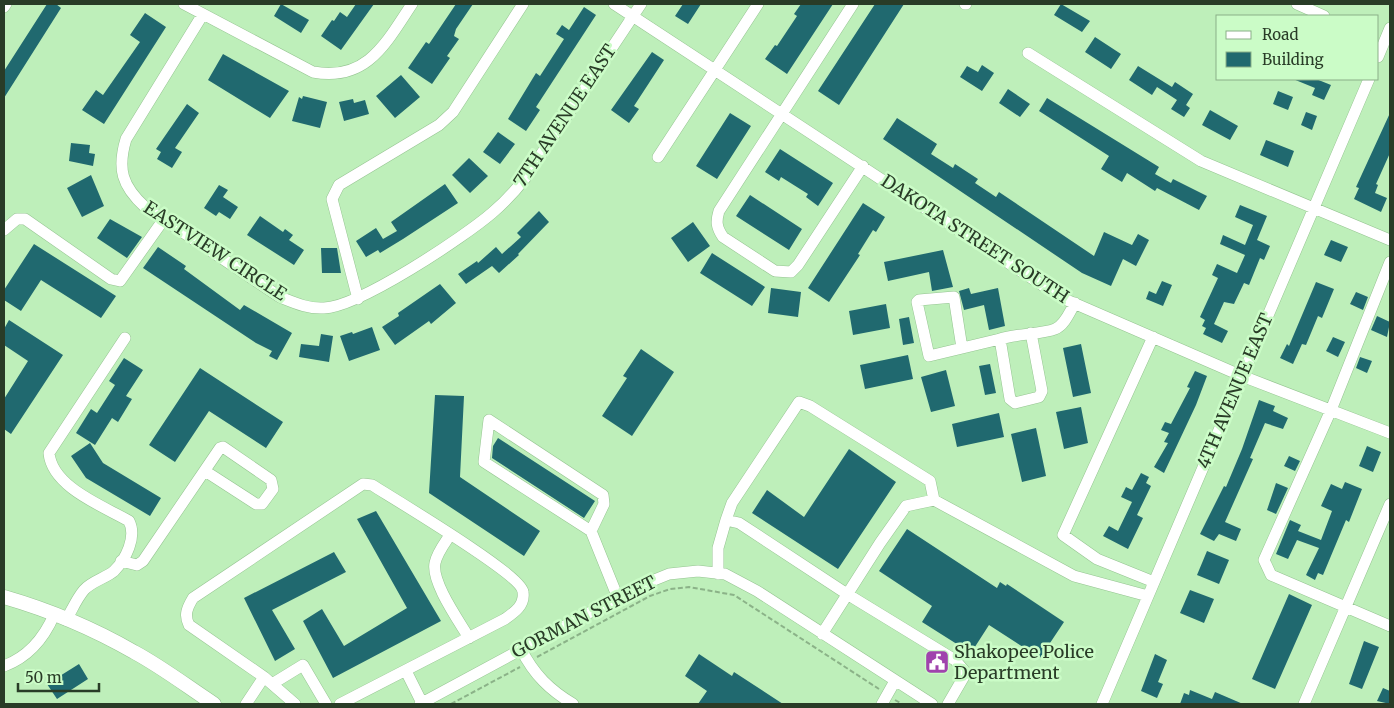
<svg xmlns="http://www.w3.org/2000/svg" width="1394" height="708" font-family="Merriweather,serif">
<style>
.building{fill:#20696f}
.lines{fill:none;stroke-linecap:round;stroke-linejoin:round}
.minor-casing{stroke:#95c491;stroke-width:12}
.major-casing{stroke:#95c491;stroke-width:15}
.path{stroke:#8bb288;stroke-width:2;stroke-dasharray:5 2.5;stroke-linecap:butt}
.minor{stroke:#fff;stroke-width:11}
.major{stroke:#fff;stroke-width:14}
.labels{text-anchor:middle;stroke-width:5;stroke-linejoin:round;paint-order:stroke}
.street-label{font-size:18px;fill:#293c27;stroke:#cbfcc7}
.poi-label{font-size:18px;fill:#293c27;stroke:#cbfcc7;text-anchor:start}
</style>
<rect width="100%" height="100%" fill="#beefba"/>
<path class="building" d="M47,4H56L61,8L4,98V71Z
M281,4L309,20L301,33L274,16Z
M356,4H374L341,50L321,36L332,20L334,21L340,12L347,17Z
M456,4H473L456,29L454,36L459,39L447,56L450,58L432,84L408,68L426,42L429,44Z
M683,4H701L688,24L675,16Z
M801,4H833L787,74L765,59L775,45L777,46L797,16L794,14Z
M875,4H904L839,105L818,91Z
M1061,4L1090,21L1082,32L1054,15Z
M584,7L596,15L536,107L540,110L526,131L508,119L536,73L540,76L564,39L556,34L562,25L569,30Z
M145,13L166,27L104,124L82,110L96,90L103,95L140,42L130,35Z
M1095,37L1121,54L1111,69L1085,52Z
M652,52L664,60L634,106L639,109L629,123L611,110Z
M223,54L289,91L270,118L208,80Z
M982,65L994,73L982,91L960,77L967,66L978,72Z
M1138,66L1172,87L1175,82L1193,94L1186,105L1190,108L1184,117L1171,109L1177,100L1157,87L1152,95L1129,80Z
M401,75L420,97L395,118L376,96Z
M1293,79H1316L1331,85L1324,100L1312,95L1315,88Z
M1008,89L1030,104L1020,117L999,103Z
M1278,91L1293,97L1288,110L1273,104Z
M303,96L327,102L320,128L292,121L299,97L302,99Z
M1047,98L1159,167L1155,174L1171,183L1173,179L1207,196L1199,210L1157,188L1155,191L1127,173L1122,182L1101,169L1109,156L1039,111Z
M353,99L354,103L365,100L369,114L344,121L339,102Z
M187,104L199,113L175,148L182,152L172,168L157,159L161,152L156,149Z
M1210,110L1238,126L1230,140L1202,125Z
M1306,112L1317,116L1312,130L1301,125Z
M730,113L751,126L717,179L696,166Z
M1390,113V153L1376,184L1378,185L1375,193L1387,198L1381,212L1354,199L1359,188L1356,187Z
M897,118L937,144L931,154L953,168L955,164L978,179L975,183L996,197L999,192L1094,256L1104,232L1132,245L1138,234L1149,240L1136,266L1123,259L1111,286L1082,273L883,139Z
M498,132L515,144L500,164L483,152Z
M1266,140L1294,151L1288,167L1260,155Z
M71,143L90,145L89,153L95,154L93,166L69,161Z
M780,149L833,183L818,206L806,197L808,194L781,177L779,181L765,172Z
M469,158L488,176L470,193L452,175Z
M91,175L104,206L82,217L67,188Z
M445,184L458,203L403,239L380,253L378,250L366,257L356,241L376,228L383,239L397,231L391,222Z
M219,185L228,190L223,197L238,207L230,219L219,212L216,216L204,208Z
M750,195L802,229L789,250L736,216Z
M863,203L885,217L876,232L873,230L858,254L860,255L829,302L808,288Z
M1240,205L1267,216L1257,240L1270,246L1264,260L1260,258L1249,285L1244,283L1234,304L1224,302L1214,324L1228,331L1222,343L1203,334L1206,328L1202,326L1205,320L1200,317L1218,278L1212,275L1217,264L1237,273L1245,255L1220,244L1223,235L1245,245L1253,225L1235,217Z
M539,211L549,222L518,254L519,255L499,273L492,266L466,284L458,274L477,261L478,263L496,247L502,254L521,237L517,233Z
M260,216L283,232L285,229L293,235L289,240L304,250L294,265L247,235Z
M110,219L142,237L127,258L97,238Z
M693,222L710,246L688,262L671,238Z
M1331,240L1348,247L1341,262L1324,255Z
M34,244L116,296L101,318L41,280L21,311L4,300V290Z
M158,247L186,266L184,269L240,310L244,305L292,333L277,360L269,356L272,351L256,343L143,268Z
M321,248H337L341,273H322Z
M943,250L953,287L932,291L929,272L888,281L884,262Z
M712,253L765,287L752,306L700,273Z
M1162,281L1172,285L1163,306L1146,299L1149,291L1156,294Z
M1316,282L1334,289L1322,318L1318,316L1306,345L1302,344L1293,364L1280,358L1287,344L1289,346Z
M440,284L456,303L431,324L429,321L395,345L382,327L399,316L398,313Z
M771,288L801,292L798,317L768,313Z
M969,288L971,294L998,288L1005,326L989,330L984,305L964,310L959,291Z
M1356,292L1368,297L1363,310L1350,304Z
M886,304L890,328L853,335L849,311Z
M1377,316L1390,322L1387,337L1371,330Z
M909,317L914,343L903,345L899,319Z
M9,320L63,355L11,434L4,429V399L28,361L4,345V329Z
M372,327L380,350L349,361L340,336L352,332L353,334Z
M321,334L333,336L329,362L299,357L301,344L319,346Z
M1333,337L1345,342L1338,357L1326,351Z
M1081,344L1091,393L1073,397L1063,348Z
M641,349L674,372L632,436L602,416L627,378L623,376Z
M908,355L913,379L865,389L860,365Z
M1360,357L1372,361L1367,373L1356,368Z
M124,358L143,370L126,396L132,399L118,422L112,418L95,445L76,433L91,409L97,413L115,385L109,381Z
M990,364L996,393L985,395L979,366Z
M200,368L283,422L266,448L209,411L175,462L149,445Z
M946,370L955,406L931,412L921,377Z
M1195,371L1207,376L1196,405L1164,473L1154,467L1168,443L1164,442L1169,433L1161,430L1165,422L1171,424L1190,388L1187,387Z
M435,395L464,396L460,477L540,531L524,556L429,493Z
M1259,400L1275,406L1273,411L1288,418L1283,429L1265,423L1250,458L1253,459L1225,522L1241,529L1236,541L1219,534L1214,541L1200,534L1224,486L1226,487L1242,449Z
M1081,407L1088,443L1064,449L1056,412Z
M999,413L1004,437L957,447L952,424Z
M1036,428L1046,476L1022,482L1011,434Z
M498,438L595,501L584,518L492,458L493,446Z
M90,443L103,463L161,498L150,516L86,478L71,456Z
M1367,446L1381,452L1373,472L1359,466Z
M849,449L896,482L838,569L752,513L767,490L804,517Z
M1289,456L1300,461L1295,471L1284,466Z
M1141,473L1149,477L1146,483L1151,486L1137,515L1143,518L1128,549L1103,536L1109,526L1118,531L1132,502L1121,497L1126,487L1132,490Z
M1345,482L1362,489L1349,522L1346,520L1323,575L1318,573L1315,580L1306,575L1319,548L1297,540L1288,559L1276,554L1290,520L1301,525L1298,531L1321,540L1332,511L1321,506L1331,484L1342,489Z
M1276,483L1288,488L1276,514L1267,510Z
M376,511L441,621L333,678L303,621L322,609L344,646L407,608L357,519Z
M907,529L997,588L1000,582L1006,586L1007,584L1064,622L1040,658L989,625L971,653L922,622L932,606L879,571Z
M1207,551L1229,560L1219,584L1197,575Z
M334,552L346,572L272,610L295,649L275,661L244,598Z
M1190,590L1214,599L1204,623L1180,613Z
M1289,594L1312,605L1275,689L1252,679Z
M1364,641L1379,647L1362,689L1349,684Z
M699,654L732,676L734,672L783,704H698L707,691L685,676Z
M1155,654L1167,660L1158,682L1163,684L1157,698L1141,691Z
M79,664L88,679L57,699L47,684Z
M1383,688L1390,691V704L1377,701Z
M1190,690L1212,699L1215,692L1243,704H1180L1184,693L1189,695Z"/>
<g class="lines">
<defs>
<path id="minor" d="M184,4L313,72C367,82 386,43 412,4
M614,4L1062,298L1242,376L1390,433
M853,4L719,211C716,221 716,227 723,237L775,271L791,272L798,265L863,166
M965,4H966
M1297,4L1324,16
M4,7L6,4
M203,14L126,139C117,169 122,186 145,207L280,297C295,303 308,309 324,308C359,307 464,237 492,213C505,202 516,190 526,177L641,4
M1028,53L1201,161L1390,240
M1378,57L1390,28
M658,157L758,4
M4,230L17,219H25L111,279L120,281L164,219
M1390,262L1331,410L1264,560L1271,575L1390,626
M358,299L332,199L339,185L439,125L453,112L523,4
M1031,333L1042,391L1039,397L1015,403L1010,399L1000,339C1015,334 1043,334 1055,329C1065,325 1070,311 1075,303
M1153,337L1063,535L1097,559L1154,582
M962,348L954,297L919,300L917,302L929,356L1000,339
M726,520L732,503L799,402L810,406L930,481L934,500
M591,531L484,462L489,420L603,495L604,504L591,531L618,598
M450,535C444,544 437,553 435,563C431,582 459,621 469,638
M121,561L137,565L143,561L220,448L223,447L271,480L273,489L262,504H256L205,471
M718,574V548L726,520L739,523L847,594L955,660L966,673L948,704
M66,620C72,610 77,598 84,590C92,581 106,578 114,571C126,559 137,537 129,521C103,506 52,487 49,453L125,338
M822,634L880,543L906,506L934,500L1074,576L1148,596
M521,649C534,675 550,690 573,704
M4,666C28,657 44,638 54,615
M406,671L422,703
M272,684L303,665L326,704
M246,704L264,677
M295,704L264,677L189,625C184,615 187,608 193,598L363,484L372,485C394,499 522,575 523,592C525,605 515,612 505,619L340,704
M420,704L637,587L669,574L698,571L725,574L757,591L932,704
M882,704L895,681
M1102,704L1369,79
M1304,704L1390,504"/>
<path id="major" d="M4,597C49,610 94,629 134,652C162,667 188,687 214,704"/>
</defs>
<use href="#minor" class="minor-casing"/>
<use href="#major" class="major-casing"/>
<path class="path" d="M537,657L650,596L670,589L689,587L734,595L879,689
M895,700L902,704
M451,704L520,667"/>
<use href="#minor" class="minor"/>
<use href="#major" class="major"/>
</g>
<defs>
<symbol id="civic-square" viewBox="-11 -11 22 22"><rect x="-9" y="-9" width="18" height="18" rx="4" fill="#a043ad" stroke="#cbfcc7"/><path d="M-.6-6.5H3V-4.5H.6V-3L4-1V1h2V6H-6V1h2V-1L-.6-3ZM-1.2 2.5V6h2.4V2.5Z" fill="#fff"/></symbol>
</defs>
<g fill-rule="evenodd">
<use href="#civic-square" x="923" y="648" width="28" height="28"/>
</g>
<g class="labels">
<g class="street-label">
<text transform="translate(565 116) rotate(-56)" y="6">7TH AVENUE EAST</text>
<text transform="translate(975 239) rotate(33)" y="6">DAKOTA STREET SOUTH</text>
<text transform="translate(215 251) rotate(33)" y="6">EASTVIEW CIRCLE</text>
<text transform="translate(1235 391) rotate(-67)" y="6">4TH AVENUE EAST</text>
<text transform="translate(584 617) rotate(-27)" y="6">GORMAN STREET</text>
</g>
<g class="poi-label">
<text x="954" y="658">Shakopee Police<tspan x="954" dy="21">Department</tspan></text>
</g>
</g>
<rect width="1394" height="708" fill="none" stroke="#293c27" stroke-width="10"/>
<rect x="1216" y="15" width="162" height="65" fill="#cbfcc7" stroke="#8aaf87"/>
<rect x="1226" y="31" width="25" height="8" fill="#ffffff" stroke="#8aaf87"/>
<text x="1262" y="40" font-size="15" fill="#293c27">Road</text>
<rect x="1226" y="52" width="25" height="15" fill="#20696f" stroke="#8aaf87"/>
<text x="1262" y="65" font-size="15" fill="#293c27">Building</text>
<path d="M18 683v8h81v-8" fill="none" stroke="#293c27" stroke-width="2.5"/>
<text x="25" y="683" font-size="15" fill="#293c27" stroke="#cbfcc7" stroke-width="4" paint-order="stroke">50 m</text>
</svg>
